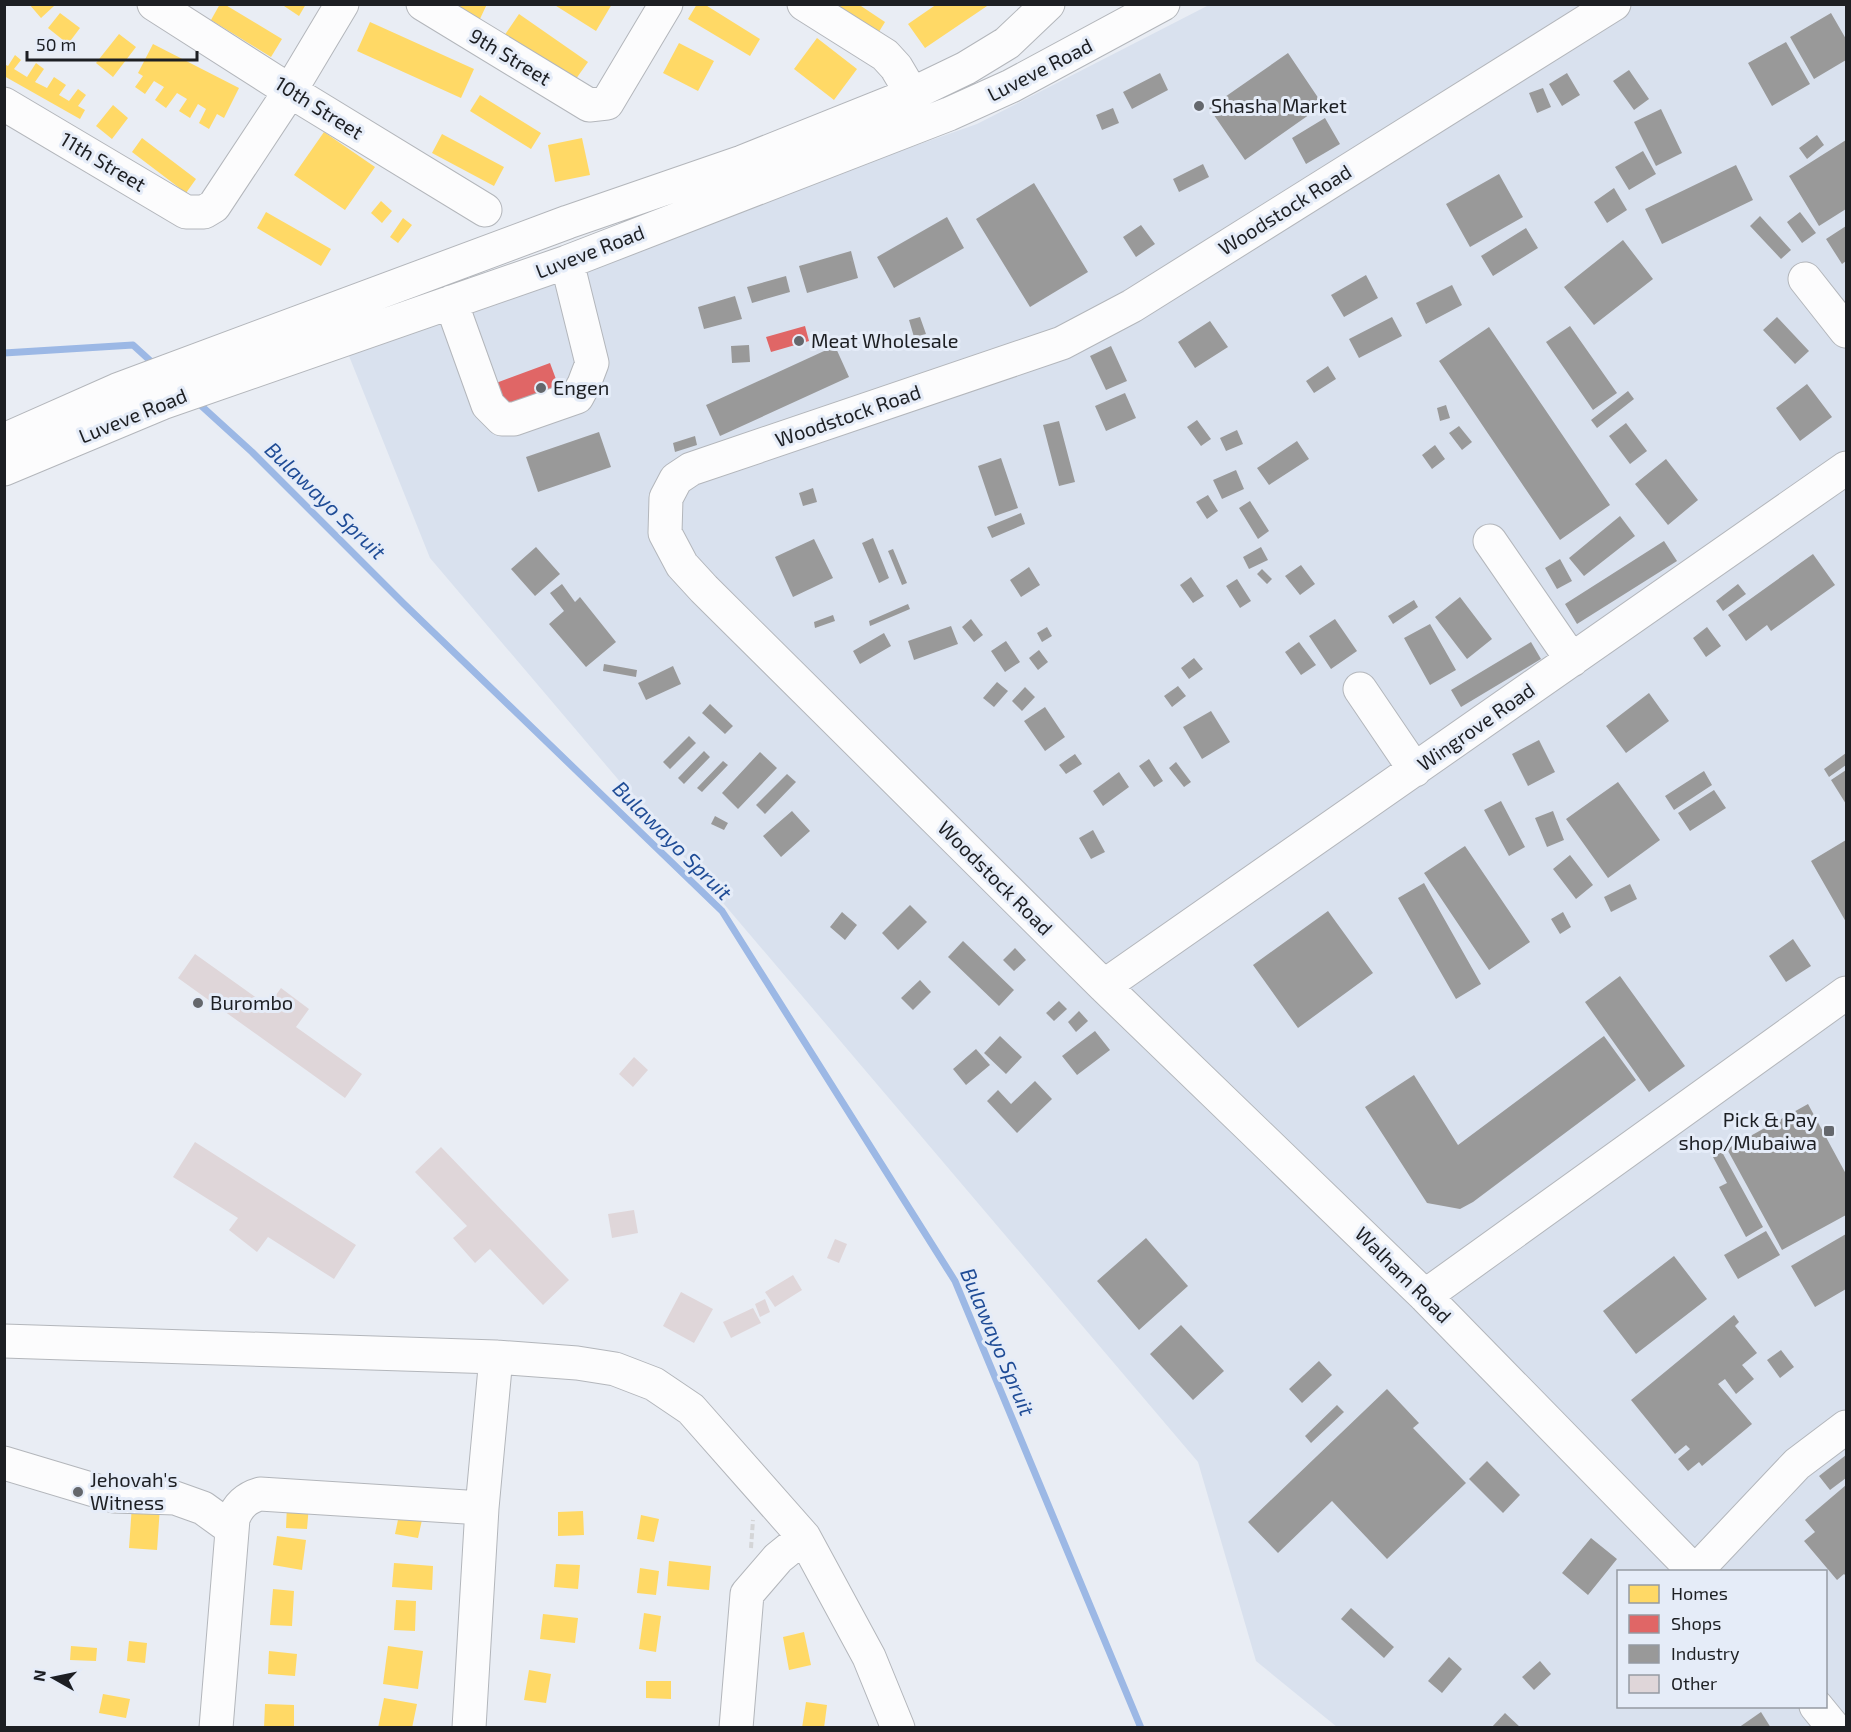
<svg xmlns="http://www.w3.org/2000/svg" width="1851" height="1732" font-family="'Exo 2',sans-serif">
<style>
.built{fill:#d9e1ee;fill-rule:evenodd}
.homes{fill:#ffd966}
.shops{fill:#e06666}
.industry{fill:#999}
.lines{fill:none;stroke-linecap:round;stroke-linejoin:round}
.stream{stroke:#9cb8e5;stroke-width:7}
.building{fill:#dfd6d9}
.minor-casing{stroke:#b3b6bb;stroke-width:35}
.path{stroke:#d4d5d7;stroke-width:4;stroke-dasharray:6 3;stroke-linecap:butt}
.minor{stroke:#fcfcfd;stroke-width:33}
.poi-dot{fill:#64676c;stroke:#e5ecf8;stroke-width:2}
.labels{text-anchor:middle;stroke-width:6;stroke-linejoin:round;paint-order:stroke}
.street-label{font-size:20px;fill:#1d1f23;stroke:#e5ecf8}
.poi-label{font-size:20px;fill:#1d1f23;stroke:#e5ecf8;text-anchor:start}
.water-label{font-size:21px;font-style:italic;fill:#1f4c96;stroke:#e5ecf8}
</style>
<rect width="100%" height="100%" fill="#e9edf4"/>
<path class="built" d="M1209,5H1846V1727H1337L1256,1661L1198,1462L430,558L345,346L977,124ZM1618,1572H1826V1706H1618Z"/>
<path class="homes" d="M29,4H53L54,6L41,18Z
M220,4H224L282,39L271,57L211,20Z
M281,4H306L299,16Z
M446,4H487L479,21Z
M553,4H612L596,31Z
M697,4H704L760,39L750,56L688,19Z
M830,4H858L885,22L877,35Z
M937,4H990L925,48L908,24Z
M60,13L80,28L68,44L48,28Z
M519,14L588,62L573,83L504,36Z
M370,22L474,69L461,98L357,51Z
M119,34L136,47L113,77L96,63Z
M817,38L857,69L834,100L794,69Z
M679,43L714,61L698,91L663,73Z
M153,44L239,88L224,118L217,114L209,129L199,123L206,109L198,104L190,118L179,111L187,99L177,93L166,108L155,100L164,87L154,81L145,94L135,87L143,76L138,73Z
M15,55L21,60L14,69L27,77L36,63L44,69L35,82L47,88L54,77L66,85L59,95L69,101L78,89L86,95L78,106L85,110L80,119L4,76V64L8,66Z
M480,95L541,133L531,149L470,111Z
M113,105L128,118L112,139L96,126Z
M324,132L375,167L345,210L294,175Z
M442,134L504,167L494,186L432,153Z
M142,138L196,179L186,193L132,152Z
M582,138L590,175L555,182L548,145Z
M381,201L392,211L382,223L371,213Z
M266,212L331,249L321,266L257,228Z
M403,218L412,225L398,243L390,237Z
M287,1504L309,1505L307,1529L286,1528Z
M132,1505L160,1507L157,1550L129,1548Z
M583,1511L584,1535L558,1536V1512Z
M399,1515L422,1520L418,1538L395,1534Z
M641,1515L659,1519L654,1542L637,1539Z
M277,1536L306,1540L302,1570L273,1565Z
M669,1561L711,1566L709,1590L667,1586Z
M394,1563L433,1566L432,1590L392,1587Z
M556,1564L580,1565L578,1589L554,1587Z
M640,1568L659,1571L656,1595L637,1593Z
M273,1589L294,1591L292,1626L270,1625Z
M396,1600L416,1601L415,1631L394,1630Z
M644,1613L661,1616L656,1652L639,1649Z
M543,1614L578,1618L575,1643L540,1639Z
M804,1632L811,1665L789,1670L783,1637Z
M129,1641L147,1643L145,1663L127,1661Z
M71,1646L97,1648L96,1661L70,1660Z
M388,1646L423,1651L418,1689L383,1684Z
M269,1651L297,1654L295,1676L268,1674Z
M529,1670L551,1674L546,1703L524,1700Z
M646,1681H671V1699L646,1698Z
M103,1694L130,1699L126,1718L99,1713Z
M384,1698L417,1704L412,1728H378Z
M806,1702L827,1705L824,1728H802Z
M265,1704L294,1705V1728H264Z"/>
<path class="shops" d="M805,326L809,341L771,352L766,337Z
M550,363L560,390L506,411L496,383Z"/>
<path class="industry" d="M1831,13L1846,39V60L1814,79L1790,37Z
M1786,42L1810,84L1772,106L1748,63Z
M1288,53L1323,105L1245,160L1209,108Z
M1629,70L1649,99L1634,110L1613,81Z
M1160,73L1168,90L1132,109L1123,92Z
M1567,73L1580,95L1562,106L1549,84Z
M1543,88L1551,107L1537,113L1529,93Z
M1113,108L1119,123L1102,130L1096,115Z
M1661,109L1682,153L1656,166L1634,122Z
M1325,118L1340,144L1306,164L1292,138Z
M1817,135L1824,145L1807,159L1799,148Z
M1846,140V209L1819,226L1789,176Z
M1643,151L1656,174L1629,190L1615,167Z
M1203,164L1209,177L1179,192L1173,179Z
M1736,165L1753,200L1662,244L1645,209Z
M1499,174L1523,217L1470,247L1446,204Z
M1034,183L1088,272L1030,307L976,219Z
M1614,188L1627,210L1607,223L1594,202Z
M1800,212L1816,233L1802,243L1787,222Z
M1760,216L1791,250L1781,259L1750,226Z
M947,217L964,248L894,288L877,257Z
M1141,225L1155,244L1136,257L1123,237Z
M1846,226V261L1842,264L1826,239Z
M1526,228L1538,248L1493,276L1481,256Z
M1623,240L1653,279L1594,325L1564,287Z
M851,251L858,278L807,293L799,266Z
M1366,275L1378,298L1344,317L1331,295Z
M786,276L790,292L752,303L747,287Z
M1452,285L1462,305L1426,324L1416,303Z
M735,296L742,319L704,329L698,307Z
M920,317L926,334L914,337L909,320Z
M1392,317L1402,336L1359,358L1349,339Z
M1777,317L1809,351L1795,364L1763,330Z
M1210,321L1228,347L1195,368L1178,342Z
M1570,326L1617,393L1593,410L1546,342Z
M1489,327L1610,505L1560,540L1439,361Z
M749,345L750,362L732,363L731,346Z
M835,346L849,377L720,436L706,405Z
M1111,346L1127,381L1106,390L1090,356Z
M1328,366L1336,379L1314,393L1306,381Z
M1807,384L1832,417L1800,441L1776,408Z
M1628,391L1634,399L1597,428L1591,420Z
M1125,393L1136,418L1106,431L1095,406Z
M1446,405L1450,418L1440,421L1437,408Z
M1197,420L1211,439L1201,446L1187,427Z
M1059,421L1075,482L1059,486L1043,425Z
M1626,423L1647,451L1630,464L1609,436Z
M1459,426L1472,442L1462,450L1449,433Z
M1237,430L1243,444L1226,451L1220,438Z
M599,432L611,467L538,492L526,457Z
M695,436L697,445L675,452L673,443Z
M1297,441L1309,459L1269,485L1257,468Z
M1435,445L1445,459L1432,469L1422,455Z
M1001,458L1018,508L995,516L978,466Z
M1666,459L1698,500L1668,525L1635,484Z
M1236,470L1244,489L1222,499L1213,480Z
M813,488L817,502L803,506L799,493Z
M1208,495L1218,511L1207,519L1196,502Z
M1250,501L1269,531L1258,539L1239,508Z
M1021,513L1025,524L992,538L987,527Z
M1620,516L1635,536L1584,576L1569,558Z
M873,538L889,578L879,583L862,543Z
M814,539L833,578L793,597L775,557Z
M1664,541L1677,561L1577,624L1565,604Z
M536,547L560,574L535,596L511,569Z
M1261,547L1268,560L1249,569L1243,557Z
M893,549L907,583L902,585L888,551Z
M1813,554L1835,585L1771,631L1767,625L1746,641L1728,615Z
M1560,559L1572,581L1557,589L1545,568Z
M1301,565L1315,584L1300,595L1285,576Z
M1029,567L1040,585L1021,597L1010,580Z
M1262,569L1272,579L1267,584L1257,574Z
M1191,577L1204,596L1193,603L1180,585Z
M1237,579L1251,601L1240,608L1226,586Z
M562,584L575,602L580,597L616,642L586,667L549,624L564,611L550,593Z
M1738,584L1746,594L1723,611L1716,601Z
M1460,597L1492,639L1467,659L1435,617Z
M1414,600L1418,607L1393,624L1388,616Z
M908,604L910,609L870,626L869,621Z
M833,615L835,621L815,628L814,622Z
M971,619L983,635L974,642L962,627Z
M1335,619L1357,651L1331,669L1309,636Z
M1430,624L1456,670L1430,685L1404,638Z
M951,626L958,644L914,660L908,641Z
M1047,627L1052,636L1042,642L1037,633Z
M1707,627L1721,646L1706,657L1693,638Z
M884,633L891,646L860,664L853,651Z
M1006,641L1020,662L1005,672L991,651Z
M1299,642L1316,665L1301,675L1285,652Z
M1531,642L1541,659L1461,707L1451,690Z
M1039,650L1048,662L1038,670L1029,658Z
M1194,658L1203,669L1189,679L1181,668Z
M604,664L637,670L636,677L603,671Z
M673,666L681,684L646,700L638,683Z
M997,682L1008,691L994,707L983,698Z
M1178,686L1186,696L1172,707L1164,696Z
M1025,687L1035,697L1022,711L1012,701Z
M1649,693L1669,721L1626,753L1606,726Z
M710,704L733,726L725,734L702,713Z
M1045,707L1065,737L1045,751L1024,721Z
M1211,711L1230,742L1202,759L1183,727Z
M689,736L696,743L670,769L663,762Z
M1539,740L1555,772L1528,786L1512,754Z
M704,751L710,757L684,784L678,778Z
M760,752L777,768L738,809L722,793Z
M1846,753V765L1829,777L1824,769Z
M1075,754L1082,764L1066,774L1059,765Z
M1149,759L1163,781L1154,787L1139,766Z
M723,761L728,765L702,792L697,788Z
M1176,762L1191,782L1184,787L1169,768Z
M1846,770V804L1831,780Z
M1704,771L1712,785L1674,810L1665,796Z
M1119,772L1129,787L1103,806L1093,791Z
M787,774L796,782L765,814L756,805Z
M1618,782L1660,840L1608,878L1566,819Z
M1714,790L1726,808L1690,831L1678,813Z
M1501,801L1525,847L1509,856L1484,810Z
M792,811L810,831L781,857L763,836Z
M1553,811L1564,840L1547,847L1535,818Z
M715,816L728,823L724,830L711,824Z
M1093,830L1105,852L1091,859L1079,838Z
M1846,840V922L1811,861Z
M1465,846L1530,942L1489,970L1424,873Z
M1570,855L1593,885L1576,899L1553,869Z
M1424,883L1481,984L1456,999L1398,898Z
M1630,884L1637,899L1611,912L1604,897Z
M910,905L927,922L898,950L882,933Z
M1328,911L1373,973L1298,1028L1253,965Z
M842,912L857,925L845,940L830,927Z
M1563,912L1571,927L1560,934L1551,919Z
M1793,939L1811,966L1786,982L1769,956Z
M963,941L1014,990L999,1006L948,957Z
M1015,948L1026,960L1014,971L1003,960Z
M1620,976L1685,1066L1649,1092L1585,1002Z
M920,980L931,992L913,1010L901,998Z
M1059,1001L1067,1009L1054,1021L1046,1013Z
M1079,1011L1088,1021L1076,1032L1068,1022Z
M1095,1031L1110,1050L1077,1075L1062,1056Z
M1000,1036L1022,1057L1006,1074L984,1053Z
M1604,1036L1636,1080L1473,1202L1460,1209L1427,1203L1365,1107L1414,1075L1458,1145Z
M976,1049L990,1065L966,1085L953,1069Z
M1035,1081L1052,1099L1017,1133L987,1101L998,1090L1011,1104Z
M1808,1104L1846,1174V1215L1782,1250L1727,1149Z
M1722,1152L1763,1227L1746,1237L1719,1187L1727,1183L1713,1157Z
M1766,1231L1780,1255L1738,1279L1724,1255Z
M1846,1234V1289L1815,1307L1791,1266Z
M1146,1238L1188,1286L1139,1330L1097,1281Z
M1674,1256L1707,1299L1636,1354L1603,1311Z
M1734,1315L1739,1322L1735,1326L1757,1353L1742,1365L1754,1379L1736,1394L1725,1379L1718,1384L1752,1424L1702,1466L1699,1462L1688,1471L1678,1459L1690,1449L1686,1445L1675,1454L1631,1400Z
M1181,1325L1224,1371L1193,1400L1150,1354Z
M1781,1350L1794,1367L1780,1378L1767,1360Z
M1319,1361L1332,1375L1302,1403L1289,1389Z
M1387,1389L1419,1423L1413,1428L1466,1483L1387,1559L1332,1501L1278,1553L1248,1522Z
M1337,1405L1344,1412L1311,1443L1305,1436Z
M1846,1455V1478L1830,1490L1819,1476Z
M1487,1461L1520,1495L1503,1513L1469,1479Z
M1846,1485V1576L1844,1574L1837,1580L1804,1541L1815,1532L1805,1520Z
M1591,1538L1617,1559L1588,1595L1562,1573Z
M1351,1608L1394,1647L1384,1658L1341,1619Z
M1449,1657L1462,1669L1442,1693L1428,1681Z
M1540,1661L1551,1674L1534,1690L1522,1677Z
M1761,1712L1771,1728H1738Z
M1505,1713L1521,1728H1491Z"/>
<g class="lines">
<path class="stream" d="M4,353L133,345L156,366
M196,401L252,452L404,604L722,911L955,1281L1141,1728"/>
</g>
<path class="building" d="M195,954L268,1006L281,988L309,1009L296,1027L362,1074L345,1098L178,978Z
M634,1057L648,1070L633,1087L619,1074Z
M195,1142L356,1245L334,1279L268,1237L257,1252L229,1230L238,1218L173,1177Z
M441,1147L569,1280L543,1305L490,1249L475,1263L453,1238L467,1226L415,1172Z
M634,1210L638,1233L612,1238L608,1214Z
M835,1239L847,1244L839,1263L827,1258Z
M793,1275L802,1290L775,1307L765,1292Z
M681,1292L713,1309L694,1343L663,1326Z
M765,1299L770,1312L760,1317L755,1304Z
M753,1308L761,1323L731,1338L723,1322Z"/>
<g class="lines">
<defs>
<path id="minor" d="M154,4L290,91L485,210
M423,4L589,105L607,103L666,4
M804,4L885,55L896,67L912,94
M1614,4L1132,306L1062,343L691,469L676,479L666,498L665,533L682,565L704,589L1104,986L1425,1296L1695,1572
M4,104L186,212H204L214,206L290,91L342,4
M1805,279L1846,331
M451,302L488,405L502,419H514L577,397L584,384L592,363L567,262
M4,440L117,390L568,222L742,162L912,94L966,68L1007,43L1048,4
M4,469L162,403L567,262L949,114L1011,86L1163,4
M1490,541L1572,660
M1360,689L1415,770
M1104,986L1846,468
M1425,1296L1846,993
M4,1341L496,1357L577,1363L615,1369L654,1384L691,1409L804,1537L869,1657L898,1728
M4,1463L114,1496L175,1498L203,1508L232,1529
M1695,1572L1797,1464L1846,1427
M1816,1706L1834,1728
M216,1728L233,1519C238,1505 246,1498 260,1494L482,1508
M469,1728L482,1508L496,1357
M736,1728L747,1594L778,1558L804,1537"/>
</defs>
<use href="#minor" class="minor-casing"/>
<path class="path" d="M751,1548L753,1520"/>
<use href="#minor" class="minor"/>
</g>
<g class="poi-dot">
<circle cx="1199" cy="106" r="6"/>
<circle cx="799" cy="341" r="6"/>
<circle cx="541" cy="388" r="6"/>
<circle cx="198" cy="1003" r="6"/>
<rect x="1823" y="1125" width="12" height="12" rx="3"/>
<circle cx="78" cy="1492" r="6"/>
</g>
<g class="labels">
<g class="street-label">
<text transform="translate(510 57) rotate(31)" y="7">9th Street</text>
<text transform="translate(1040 70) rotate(-27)" y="7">Luveve Road</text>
<text transform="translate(319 108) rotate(32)" y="7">10th Street</text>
<text transform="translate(103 162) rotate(31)" y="7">11th Street</text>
<text transform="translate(1285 210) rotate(-32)" y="7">Woodstock Road</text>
<text transform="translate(590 252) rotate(-21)" y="7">Luveve Road</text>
<text transform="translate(133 416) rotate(-22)" y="7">Luveve Road</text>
<text transform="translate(848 416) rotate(-19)" y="7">Woodstock Road</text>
<text transform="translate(1476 727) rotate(-35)" y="7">Wingrove Road</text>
<text transform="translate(995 878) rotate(45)" y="7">Woodstock Road</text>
<text transform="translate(1403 1275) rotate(45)" y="7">Walham Road</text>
</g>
<g class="poi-label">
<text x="1211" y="113">Shasha Market</text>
<text x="811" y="348">Meat Wholesale</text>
<text x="553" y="395">Engen</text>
<text x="210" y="1010">Burombo</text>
<text x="1817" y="1127" text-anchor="end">Pick &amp; Pay<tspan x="1817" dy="23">shop/Mubaiwa</tspan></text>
<text x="90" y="1487">Jehovah's<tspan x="90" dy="23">Witness</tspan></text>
</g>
<g class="water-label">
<text transform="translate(325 501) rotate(44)" y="7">Bulawayo Spruit</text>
<text transform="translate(672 841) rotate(45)" y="7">Bulawayo Spruit</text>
<text transform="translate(997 1342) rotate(67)" y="7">Bulawayo Spruit</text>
</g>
</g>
<rect width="1851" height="1732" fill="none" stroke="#1d1f23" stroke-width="12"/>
<rect x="1617" y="1570" width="210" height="138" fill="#e5ecf8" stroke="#959aa3" stroke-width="1.5"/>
<rect x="1629" y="1585" width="30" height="18" fill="#ffd966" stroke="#959aa3" stroke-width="1.5"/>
<text x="1671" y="1600" font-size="18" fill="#1d1f23">Homes</text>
<rect x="1629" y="1615" width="30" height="18" fill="#e06666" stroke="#959aa3" stroke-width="1.5"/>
<text x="1671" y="1630" font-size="18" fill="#1d1f23">Shops</text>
<rect x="1629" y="1645" width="30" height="18" fill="#999999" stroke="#959aa3" stroke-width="1.5"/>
<text x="1671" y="1660" font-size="18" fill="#1d1f23">Industry</text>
<rect x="1629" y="1675" width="30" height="18" fill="#dfd6d9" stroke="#959aa3" stroke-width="1.5"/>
<text x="1671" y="1690" font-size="18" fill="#1d1f23">Other</text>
<g transform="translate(54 1678) rotate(279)" stroke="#e5ecf8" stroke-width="4.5" paint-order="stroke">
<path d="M0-4.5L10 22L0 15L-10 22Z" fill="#1d1f23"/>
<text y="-9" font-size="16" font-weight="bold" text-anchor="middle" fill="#1d1f23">N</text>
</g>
<path d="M27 51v9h170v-9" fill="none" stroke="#1d1f23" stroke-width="3"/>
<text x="36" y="51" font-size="18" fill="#1d1f23" stroke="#e5ecf8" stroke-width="4.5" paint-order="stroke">50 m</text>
</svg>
